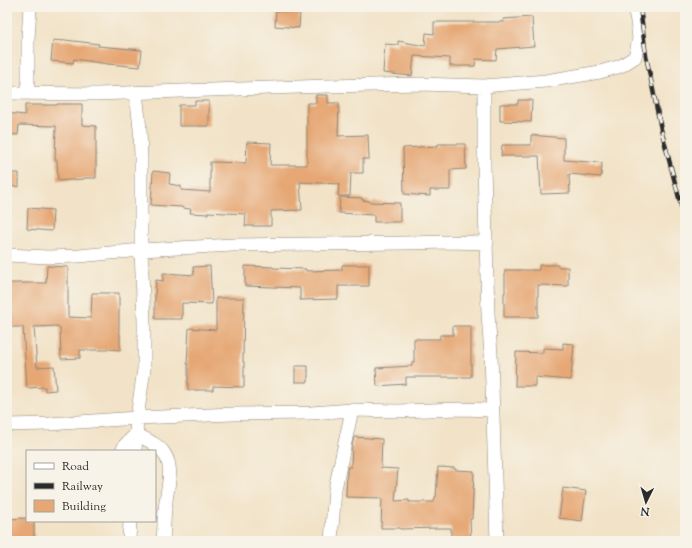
<svg xmlns="http://www.w3.org/2000/svg" width="692" height="548" font-family="'Sorts Mill Goudy',serif">
<style>
.building{fill:#e6a775}
.lines{fill:none;stroke-linecap:round;stroke-linejoin:round}
.street-casing{stroke:#8e877a;stroke-width:14}
.street{stroke:#fff;stroke-width:13}
.rail-casing{stroke:#2b2b2b;stroke-width:4.5}
.rail{stroke:#f7f3e8;stroke-width:3;stroke-dasharray:9;stroke-linecap:butt}
</style>
<rect width="100%" height="100%" fill="#f7f3e8"/>
<filter id="ink" filterUnits="userSpaceOnUse"><feTurbulence type="fractalNoise" baseFrequency=".025" numOctaves="2"/><feDisplacementMap in="SourceGraphic" scale="8" xChannelSelector="R" yChannelSelector="G"/><feConvolveMatrix kernelMatrix="1 2 1 2 8 2 1 2 1" color-interpolation-filters="sRGB"/></filter>
<filter id="wash" filterUnits="userSpaceOnUse"><feTurbulence type="fractalNoise" baseFrequency=".012" numOctaves="4" result="noise"/><feDisplacementMap in="SourceGraphic" scale="16" xChannelSelector="R" yChannelSelector="G"/><feGaussianBlur stdDeviation="0.9" result="paint"/><feColorMatrix in="noise" values="0 0 0 0 0 0 0 0 0 0 0 0 0 0 0 0 0 1.4 0 .05"/><feComposite in="paint" operator="in"/></filter>
<g filter="url(#wash)">
<rect width="100%" height="100%" fill="#f2e3c8"/>
<g id="blocks">
<path class="building" d="M276,11L300,13L299,28L275,26Z
M532,17L534,46L497,49L496,60L476,59L475,66H450V58L414,56L412,76L383,73L385,44L398,45V41L425,46L426,33L434,34V22H504L503,19Z
M53,40L64,41L65,40L99,44L98,46L142,50L140,67L108,64L74,59L73,63L51,61Z
M316,95H328V103H339L338,136L368,135L369,159H363V173H351L350,196H338L339,184L300,182L302,210L271,211V226H245L246,214L208,212V214L190,213L191,209L182,208V207L151,205L153,171L170,173L169,184L181,186V190L210,192V162L246,163L247,142L271,143L270,165H307V103H316Z
M518,100H532L531,122L500,121V104H518Z
M195,101H209V126H179V105H195Z
M57,104H82V125L96,126V178H84V179L58,181L57,160H55L56,126L19,125L18,135L7,134V113L25,115V105H57Z
M531,135L564,138V160L602,163L601,177L569,174L570,193L541,194L539,156H501L502,145H531Z
M438,144H465L466,169L450,170V190H430V196L404,194L403,148L438,146Z
M7,173H19V187L7,186Z
M340,197L362,198V200L369,201V202L400,203V222H374V215L339,213Z
M28,208L53,210L52,231L27,229Z
M342,265H369V286H338V299L300,300V288L245,286V266L273,267V268L306,269V271L342,270Z
M539,265H558V267H568V286L538,285V317H504V293H505V270H539Z
M47,266L68,267V317L91,318L92,293H119V333H120V350L107,349V350H80V358L61,359L60,328H58V326L34,327L37,367L54,366L56,390L45,391V387L27,388L23,327H7V296H9V283H46Z
M210,266L212,304L182,303V319H155V295L156,280L163,281V273L194,275L193,267Z
M216,298H244L243,362H244V387L213,386V390H188V364H187L189,328L216,330Z
M453,326H471V377H406V384L377,386L376,368L412,366V362H414V339H440V335H453Z
M563,343L574,344L571,380L535,377V386H515L516,352L543,353V348L563,349Z
M295,366H308V382H295Z
M354,437L382,439L381,468L398,469L395,501L409,500V502H434L435,497H436L438,467L455,468V470L474,471L472,519H470L471,541H451V528H438L400,529V528H381L382,498L346,497L347,470L348,467H351L352,446Z
M563,488L586,491L582,521L559,518Z
M27,518V521H34V541H7V519Z"/>
</g>
</g>
<g filter="url(#ink)">
<use href="#blocks" fill-opacity="0" stroke="#8e877a" stroke-width="1"/>
<g class="lines">
<defs>
<path id="street" d="M484,86V166L488,314L491,354L497,541
M7,93L97,94L327,86L420,84L484,86L546,81L600,72L621,66L635,57L639,39L637,21L634,7
M28,93V39L30,7
M7,255L48,257L79,256L141,250L233,245L405,243L450,242L487,243
M7,425L49,424L137,418L233,414L311,413L352,410L398,411L461,409L492,410
M122,451L125,445L136,434C145,439 158,444 164,453C174,468 168,484 166,501C164,514 164,528 163,541
M135,451L137,418L144,369V322L141,250V157L140,129L136,92
M129,541L130,521
M331,541L335,489L352,410"/>
</defs>
<use href="#street" class="street-casing"/>
<use href="#street" class="street"/>
<defs>
<path id="rail" d="M640,7L646,56L661,129L685,221"/>
</defs>
<use href="#rail" class="rail-casing"/>
<use href="#rail" class="rail"/>
</g>
</g>
<rect width="692" height="548" fill="none" stroke="#f7f3e8" stroke-width="24"/>
<rect x="26" y="450" width="130" height="72" fill="#f7f3e8" stroke="#a5a39c"/>
<rect x="34" y="463" width="20" height="6" fill="#ffffff" stroke="#a5a39c"/>
<text x="62" y="470" font-size="12" fill="#2b2b2b">Road</text>
<rect x="34" y="483" width="20" height="6" fill="#2b2b2b" stroke="#a5a39c"/>
<text x="62" y="490" font-size="12" fill="#2b2b2b">Railway</text>
<rect x="34" y="500" width="20" height="12" fill="#e6a775" stroke="#a5a39c"/>
<text x="62" y="510" font-size="12" fill="#2b2b2b">Building</text>
<g transform="translate(646 502) rotate(185)" stroke="#f7f3e8" stroke-width="3" paint-order="stroke">
<path d="M0-3L7 15L0 10L-7 15Z" fill="#2b2b2b"/>
<text y="-6" font-size="11" font-weight="bold" text-anchor="middle" fill="#2b2b2b">N</text>
</g>
</svg>
